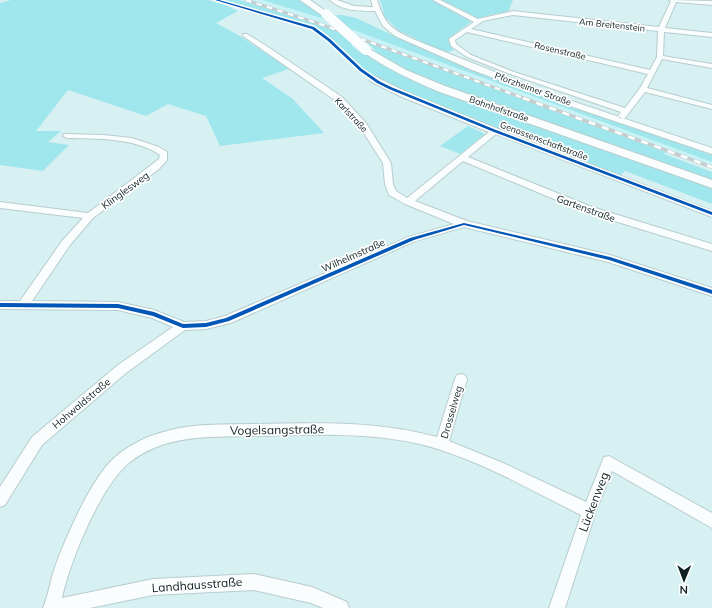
<svg xmlns="http://www.w3.org/2000/svg" width="712" height="608" font-family="Mulish,sans-serif">
<style>
.built{fill:#c8f3f6}
.green{fill:#9fe7ec}
.lines{fill:none;stroke-linecap:round;stroke-linejoin:round}
.minor-casing{stroke:#b8ccce;stroke-width:2}
.secondary-casing{stroke:#b8ccce;stroke-width:2}
.minor{fill:#f9fdfd;fill-rule:evenodd}
.secondary{fill:#f9fdfd;fill-rule:evenodd}
.rail-far1-casing{stroke:#c6cdce;stroke-width:3}
.rail-casing{stroke:#c6cdce;stroke-width:3.5}
.rail-far1{stroke:#fff;stroke-width:2;stroke-dasharray:5.5;stroke-linecap:butt}
.rail{stroke:#fff;stroke-width:2.5;stroke-dasharray:7;stroke-linecap:butt}
.secondary-bridge-casing{stroke:#b8ccce;stroke-width:10;stroke-linecap:butt}
.secondary-bridge{stroke:#f9fdfd;stroke-width:10}
.cycleway-casing{stroke:#fff;stroke-width:3}
.cycleway{fill:#0057b8;fill-rule:evenodd}
.labels{text-anchor:middle;stroke-width:3.5;stroke-linejoin:round;paint-order:stroke}
.far-street-label{font-size:9px;fill:#0d1f20;stroke:#fff}
.street-label{font-size:10px;fill:#0d1f20;stroke:#fff}
.near-street-label{font-size:12px;fill:#0d1f20;stroke:#fff}
</style>
<rect width="100%" height="100%" fill="#d7f1f3"/>
<path class="built" d="M239,0H262L318,17L712,162V169L335,30L277,11Z"/>
<path class="green" d="M11,0H208L225,5L238,11L216,23L240,36L289,69L262,78L293,99L324,133L220,146L206,116L168,104L146,116L68,90L36,131H61L48,142L69,145L43,171L0,165V3Z
M219,0H239L277,11L335,30L666,152L664,154L712,172V181L426,79L380,56L373,51L375,50L366,42L351,45L362,54L365,53L391,69L712,188V204L625,171L620,176L505,133L413,96L372,75L356,64L328,37L314,28Z
M262,0H298L320,13H318L322,16L343,15L356,18L390,34L493,78L712,155V162L318,17Z
M380,0H513L509,10L505,13L493,14L472,21L449,38L450,45L454,50L445,53L398,30L385,17Z
M468,126L485,134L460,154L440,146Z"/>
<g class="lines">
<defs>
<path id="minor" d="M330,0H337L354,6L371,7H373L371,0H377C385,25 391,29 415,40L545,92L712,148V154L573,107L472,70L395,36L383,26L375,11C359,11 342,11 330,0Z
M433,0H440L478,19L513,11L659,27L671,1L669,0L712,1V5L676,2L665,28L712,33V37L664,32L663,56L712,64V68L662,59L647,88L712,105V109L645,92L625,118H619L618,116L621,112L510,74L467,57L451,46L449,39L474,22ZM513,15L658,31L657,57L650,70L471,29L483,21ZM467,32L648,74L640,88L625,108L514,72L471,55L456,44L455,40Z
M243,34H247L268,47L342,97L366,123L391,163L393,184L396,191L407,198L489,132L402,97L370,81V77H376L408,93L498,129L712,211V217L496,134L468,157L592,207L712,244V251L585,212L463,161L415,201L467,221L610,255L712,288V296L608,262L464,227L415,241L231,323L206,329L185,330L126,373L42,445L5,505L0,507V487L32,437L118,365L173,327L152,318L118,310L0,309V301H20L62,241L83,218L0,208V202L88,213L159,159L160,155C134,137 97,139 67,138L63,136L64,134L103,135L132,138L159,147L167,152V160L159,169L93,218L70,245L32,301L118,302L154,310L184,322L206,321L225,316L409,237L454,224L405,204L389,195L385,184L383,163L360,127L336,101L243,36Z
M461,374L465,375L467,379L449,441L503,463L586,502L604,457L609,456L712,513V528L612,471L596,511L565,608H549L581,515C529,489 476,458 420,444C363,431 305,435 248,436C207,437 164,435 130,462C101,485 70,561 62,598L153,579L254,574L312,587L347,602L349,608H323L311,603L254,590L153,595L90,608H43C48,596 50,583 54,570C65,539 87,488 109,463C124,447 146,436 167,431C194,423 223,425 251,424C314,423 376,420 437,437L455,379L457,375Z"/>
<path id="secondary" d="M300,0H310L330,14L329,16H323Z
M366,47L406,70L445,86L712,180V188L437,91C411,80 386,68 363,52L361,50Z"/>
</defs>
<use href="#minor" class="minor-casing"/>
<use href="#secondary" class="secondary-casing"/>
<use href="#minor" class="minor"/>
<use href="#secondary" class="secondary"/>
<defs>
<path id="rail-far1" d="M246,0L323,25L526,99"/>
<path id="rail" d="M523,98L712,167"/>
</defs>
<use href="#rail-far1" class="rail-far1-casing"/>
<use href="#rail" class="rail-casing"/>
<use href="#rail-far1" class="rail-far1"/>
<use href="#rail" class="rail"/>
<defs>
<path id="secondary-bridge" d="M326,14L366,50"/>
</defs>
<use href="#secondary-bridge" class="secondary-bridge-casing"/>
<use href="#secondary-bridge" class="secondary-bridge"/>
<defs>
<path id="cycleway" d="M215,0H219L314,27L330,39L362,69L379,81L391,87L496,130L712,212V215L494,132L389,89L377,83L360,71L328,41L312,29Z
M464,223L610,257L712,290V294L609,260L464,225L414,240L229,321L206,327L183,328L153,316L118,308L0,307V303L118,304L154,312L183,324L206,323L226,318L410,238Z"/>
</defs>
<use href="#cycleway" class="cycleway-casing"/>
<use href="#cycleway" class="cycleway"/>
</g>
<g class="labels">
<g class="far-street-label">
<text transform="translate(612 25) rotate(6)" y="3">Am Breitenstein</text>
<text transform="translate(560 51) rotate(13)" y="3">Rosenstraße</text>
<text transform="translate(533 89) rotate(20)" y="3">Pforzheimer Straße</text>
<text transform="translate(499 109) rotate(19)" y="3">Bahnhofstraße</text>
<text transform="translate(351 115) rotate(47)" y="3">Karlstraße</text>
<text transform="translate(544 141) rotate(21)" y="3">Genossenschaftstraße</text>
</g>
<g class="street-label">
<text transform="translate(125 190) rotate(-36)" y="4">Klinglesweg</text>
<text transform="translate(586 208) rotate(20)" y="4">Gartenstraße</text>
<text transform="translate(353 255) rotate(-24)" y="4">Wilhelmstraße</text>
<text transform="translate(81 403) rotate(-40)" y="4">Hohwaldstraße</text>
<text transform="translate(451 412) rotate(-74)" y="4">Drosselweg</text>
</g>
<g class="near-street-label">
<text transform="translate(277 430) rotate(-1)" y="4">Vogelsangstraße</text>
<text transform="translate(594 502) rotate(-69)" y="4">Lückenweg</text>
<text transform="translate(197 585) rotate(-4)" y="4">Landhausstraße</text>
</g>
</g>
<g transform="translate(684 580) rotate(181)" stroke="#ffffff" stroke-width="3" paint-order="stroke">
<path d="M0-3L7 15L0 10L-7 15Z" fill="#0d1f20"/>
<text y="-6" font-size="11" font-weight="bold" text-anchor="middle" fill="#0d1f20">N</text>
</g>
</svg>
